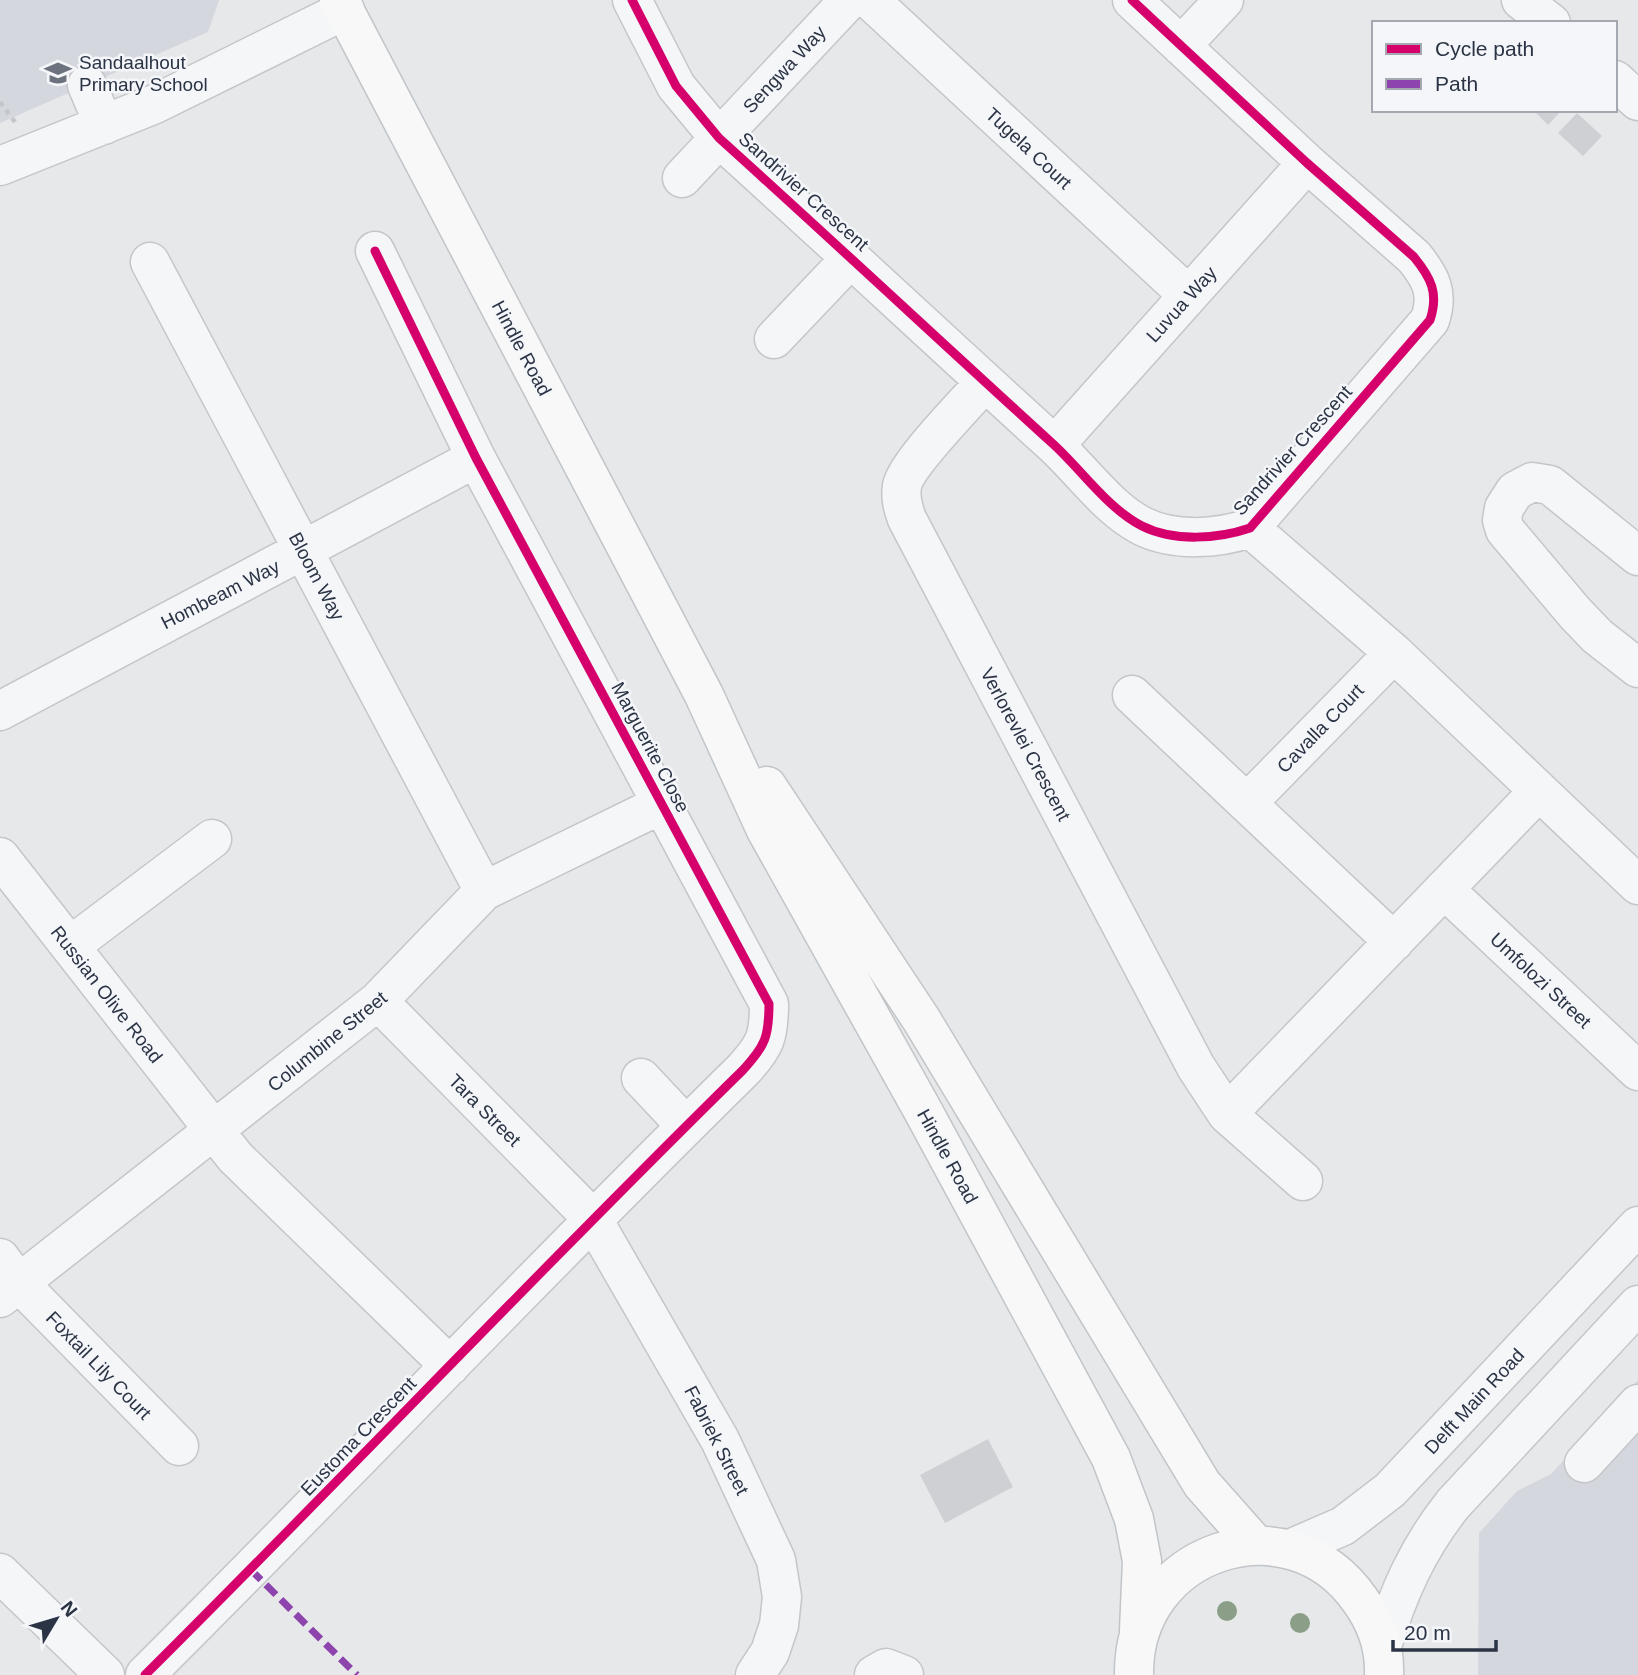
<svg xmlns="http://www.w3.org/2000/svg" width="1638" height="1675" font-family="Helvetica,sans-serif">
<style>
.built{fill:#d4d7dd}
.building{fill:#ced0d3}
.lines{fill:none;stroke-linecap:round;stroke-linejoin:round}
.minor-casing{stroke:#c4c6c8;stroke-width:41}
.major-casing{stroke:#c2c5c8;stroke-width:41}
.path{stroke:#c5c6ca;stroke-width:4.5;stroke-dasharray:5 5;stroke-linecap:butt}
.minor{stroke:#f5f6f7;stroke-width:38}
.major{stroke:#f8f8f8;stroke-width:38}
.quiet{stroke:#8e44ad;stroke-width:7;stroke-dasharray:14 7;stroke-linecap:butt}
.cycleway-casing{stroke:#f4f6f9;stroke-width:13}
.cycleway{stroke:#d6006c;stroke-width:9}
.tree{fill:#8a9e88}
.labels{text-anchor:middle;stroke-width:5;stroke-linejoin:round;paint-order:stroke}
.poi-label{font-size:19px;fill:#2b3445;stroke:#f4f6f9;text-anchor:start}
.street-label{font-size:19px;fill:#2b3445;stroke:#f4f6f9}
</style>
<rect width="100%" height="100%" fill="#e6e8ea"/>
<path class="built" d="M0,0H219L208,32L0,123Z
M1638,1380V1675H1478L1479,1533L1517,1491L1551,1474Z"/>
<path class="building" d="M1533,110H1562L1548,125Z
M1577,113L1602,136L1583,156L1558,133Z
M988,1439L1013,1487L945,1523L920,1475Z"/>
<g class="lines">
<defs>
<path id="minor" d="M632,0L676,86L719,138C831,239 941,342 1052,443C1081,469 1107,508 1142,526C1174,542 1218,539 1250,528L1430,320C1439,293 1431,278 1414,257L1307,163L1132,0
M870,0L1188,295
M1521,0L1551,23
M1181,46L1224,0
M1615,80L1638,101
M87,85L104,125
M0,166L155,104L345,10
M682,178L849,0
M150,262L484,891
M774,339L851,258
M984,383C967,403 906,464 902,486C900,498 903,508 907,519L1196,1067L1227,1114L1303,1181
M1055,445L1307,163
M1250,528L1394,653L1638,885
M1638,556L1550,485L1532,482L1515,491L1504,508L1502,520L1505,530L1575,613L1597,636L1638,668
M1132,695L1394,942
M0,711L476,458
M1247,803L1394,653
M0,857L235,1157L450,1366
M1444,889L1638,1071
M70,946L212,839
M378,1001L592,1218L720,1440L776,1560L782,1597L779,1625L770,1652L755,1675
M641,1078L686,1126
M1227,1114L1537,793
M0,1258L19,1283L179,1446
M0,1298L378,1001L484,891L662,804
M1584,1463L1638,1404
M1290,1549L1343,1526L1390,1490L1638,1226
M0,1573L105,1675
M1382,1646C1398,1593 1418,1548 1453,1504L1638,1305
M145,1675C346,1475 541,1268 743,1070C765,1046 769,1037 769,1004L476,458L375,251
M874,1675L886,1668L904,1675"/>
<path id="major" d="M339,0L704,695L766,830L922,1109L1111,1458L1134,1519L1142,1561L1139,1631
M767,786L921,1019L1202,1484L1256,1545
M1134,1675C1132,1550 1289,1498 1360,1600C1376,1622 1385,1648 1384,1675"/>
</defs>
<use href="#minor" class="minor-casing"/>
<use href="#major" class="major-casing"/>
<path class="path" d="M0,102L15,122"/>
<use href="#minor" class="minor"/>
<use href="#major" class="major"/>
<path class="quiet" d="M251,1570L357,1675"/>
<defs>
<path id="cycleway" d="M632,0L676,86L719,138C831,239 941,342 1052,443C1081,469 1107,508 1142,526C1174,542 1218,539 1250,528L1430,320C1439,293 1431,278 1414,257L1307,163L1132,0
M145,1675C346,1475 541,1268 743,1070C765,1046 769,1037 769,1004L476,458L375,251"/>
</defs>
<use href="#cycleway" class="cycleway-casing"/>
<use href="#cycleway" class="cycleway"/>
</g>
<g class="tree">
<circle cx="1227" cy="1611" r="10"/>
<circle cx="1300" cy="1623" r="10"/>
</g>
<defs>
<symbol id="school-bare" viewBox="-9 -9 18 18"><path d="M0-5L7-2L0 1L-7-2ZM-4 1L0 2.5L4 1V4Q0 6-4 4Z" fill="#6c737f" stroke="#f4f6f9" stroke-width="2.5" paint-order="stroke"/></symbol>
</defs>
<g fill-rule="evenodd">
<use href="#school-bare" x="39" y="54" width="38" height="38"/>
</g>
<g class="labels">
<g class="poi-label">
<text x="79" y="69">Sandaalhout<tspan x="79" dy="22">Primary School</tspan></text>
</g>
<g class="street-label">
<text transform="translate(784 69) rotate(-47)" y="7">Sengwa Way</text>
<text transform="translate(1029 148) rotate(43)" y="7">Tugela Court</text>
<text transform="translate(804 191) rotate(42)" y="7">Sandrivier Crescent</text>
<text transform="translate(1181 304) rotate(-48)" y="7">Luvua Way</text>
<text transform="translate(522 348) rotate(62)" y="7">Hindle Road</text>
<text transform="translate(1292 450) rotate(-48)" y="7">Sandrivier Crescent</text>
<text transform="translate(317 576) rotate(62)" y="7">Bloom Way</text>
<text transform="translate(220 594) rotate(-27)" y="7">Hombeam Way</text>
<text transform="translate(1320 728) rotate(-46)" y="7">Cavalla Court</text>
<text transform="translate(1026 744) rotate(62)" y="7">Verlorevlei Crescent</text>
<text transform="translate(651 747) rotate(62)" y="7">Marguerite Close</text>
<text transform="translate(1541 980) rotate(43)" y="7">Umfolozi Street</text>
<text transform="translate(107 994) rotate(52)" y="7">Russian Olive Road</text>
<text transform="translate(327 1041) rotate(-39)" y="7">Columbine Street</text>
<text transform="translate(485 1110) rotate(45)" y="7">Tara Street</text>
<text transform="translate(948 1156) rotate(61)" y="7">Hindle Road</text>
<text transform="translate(99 1365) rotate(46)" y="7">Foxtail Lily Court</text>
<text transform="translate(1474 1401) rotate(-47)" y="7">Delft Main Road</text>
<text transform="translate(358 1436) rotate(-46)" y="7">Eustoma Crescent</text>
<text transform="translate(717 1440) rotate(63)" y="7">Fabriek Street</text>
</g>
</g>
<rect x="1372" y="21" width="245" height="91" fill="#f4f6f9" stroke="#a4a8b1" stroke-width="2"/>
<rect x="1386" y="44" width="35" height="10" fill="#d6006c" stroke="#a4a8b1" stroke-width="2"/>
<text x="1435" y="56" font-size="21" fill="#2b3445">Cycle path</text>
<rect x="1386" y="79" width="35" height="10" fill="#8e44ad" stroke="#a4a8b1" stroke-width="2"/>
<text x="1435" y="91" font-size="21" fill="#2b3445">Path</text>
<g transform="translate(56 1619) rotate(52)" stroke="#f4f6f9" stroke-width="5" paint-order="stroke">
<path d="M0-5L12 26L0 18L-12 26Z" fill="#2b3445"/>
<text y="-10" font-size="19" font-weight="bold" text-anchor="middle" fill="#2b3445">N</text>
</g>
<path d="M1393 1640v10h103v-10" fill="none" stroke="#2b3445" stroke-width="3.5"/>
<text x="1404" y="1640" font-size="21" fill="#2b3445" stroke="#f4f6f9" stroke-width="5" paint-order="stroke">20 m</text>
</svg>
